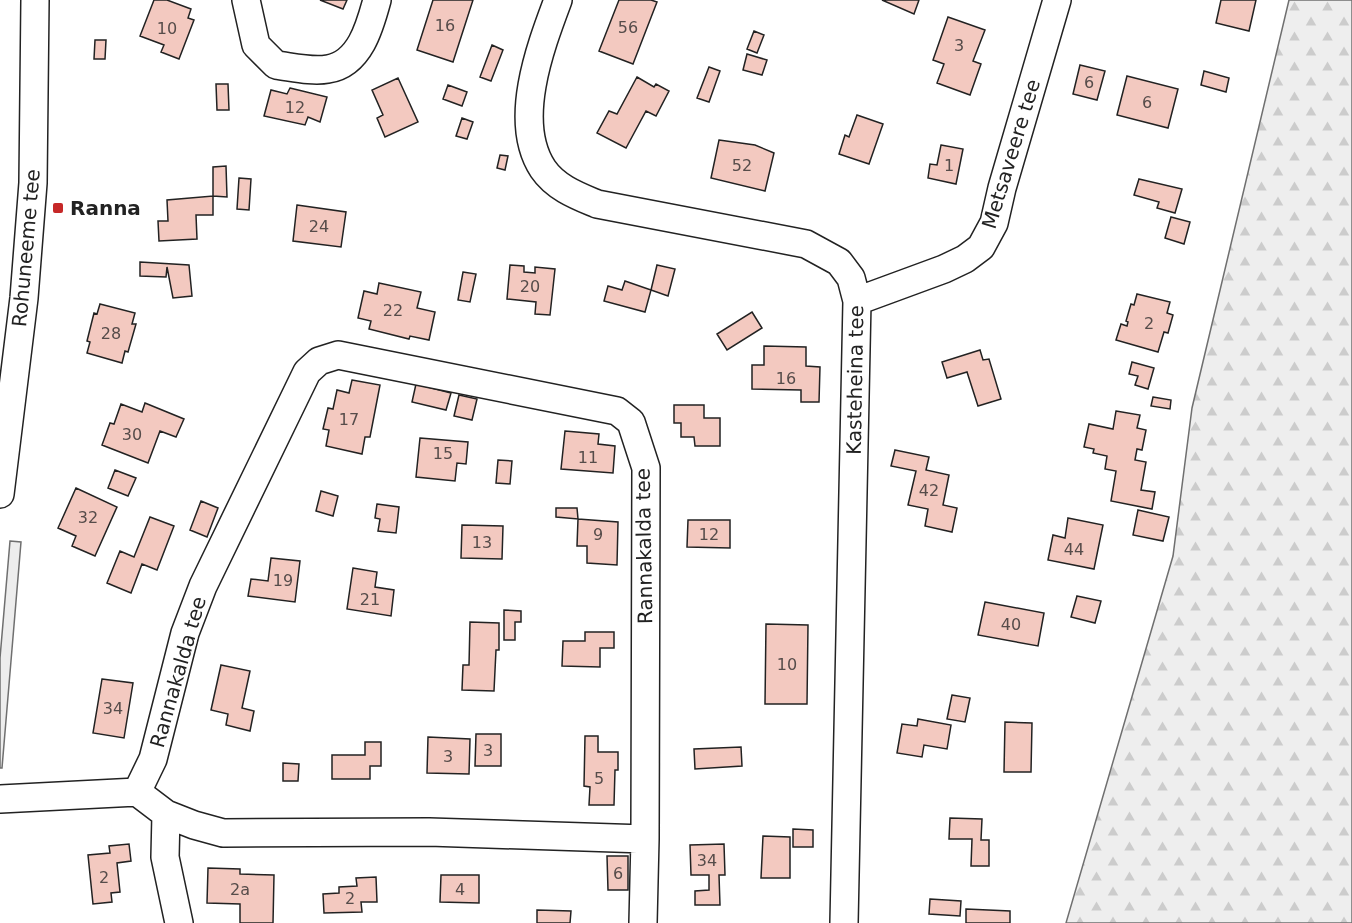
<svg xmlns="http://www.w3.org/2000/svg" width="1352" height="923" font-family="'DejaVu Sans',sans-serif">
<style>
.forest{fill:url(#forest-firs);stroke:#6f6f6f;stroke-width:1.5}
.parking{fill:#ededed;stroke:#6f6f6f;stroke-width:1.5}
.building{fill:#f3c9c0;stroke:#222;stroke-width:1.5}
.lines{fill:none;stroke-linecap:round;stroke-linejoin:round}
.minor-casing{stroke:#222;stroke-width:30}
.minor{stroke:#fff;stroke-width:27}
.poi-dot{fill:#c62828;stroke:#fff;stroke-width:2}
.labels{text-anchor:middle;stroke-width:4.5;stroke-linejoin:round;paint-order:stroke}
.number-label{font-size:16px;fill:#564c4a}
.street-label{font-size:20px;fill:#222;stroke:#fff}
.poi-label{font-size:20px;font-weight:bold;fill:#222;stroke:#fff;text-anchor:start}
</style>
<defs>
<pattern id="forest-firs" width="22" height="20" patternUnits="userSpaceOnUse" patternTransform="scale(1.5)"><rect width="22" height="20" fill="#eee"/><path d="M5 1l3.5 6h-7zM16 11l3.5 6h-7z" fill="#ccc"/></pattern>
</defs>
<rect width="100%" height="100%" fill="#fff"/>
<path class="forest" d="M1289,0H1352V923H1066L1173,556L1192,408Z"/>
<path class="parking" d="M10,541L21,542L2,768H0V658Z"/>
<path class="building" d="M154,0H167L191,9L188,18L194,20L179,59L161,52L164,45L140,36Z
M320,0H347L343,9Z
M433,0H473L453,62L417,50Z
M619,0H651L657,2L633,64L599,51Z
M882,0H919L914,14Z
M1221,0H1256L1249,31L1216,23Z
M948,17L985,30L973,61L981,64L970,95L937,83L944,64L933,60Z
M754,31L764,35L757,53L747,49Z
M95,40H106L105,59H94Z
M492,45L503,50L491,81L480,77Z
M747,54L767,60L762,75L743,70Z
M1080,65L1105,71L1097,100L1073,94Z
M709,67L720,71L709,102L697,98Z
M1204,71L1229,78L1226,92L1201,85Z
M1127,76L1178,89L1168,128L1117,115Z
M637,77L654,87L656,84L669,91L656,116L646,111L626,148L597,133L609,111L617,114Z
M398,78L418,122L385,137L377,118L383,115L372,90Z
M216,84H228L229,110H217Z
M448,85L467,92L462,106L443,99Z
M290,88L327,97L320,122L308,117L305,125L264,116L271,90L287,94Z
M857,115L883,124L869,164L839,154L845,135L849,137Z
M462,118L473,122L467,139L456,136Z
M719,140L755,145L774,153L765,191L711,178Z
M941,145L963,149L956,184L928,178L930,164L937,165Z
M500,155L508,156L505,170L497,168Z
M226,166L227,197L213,196V167Z
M239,178L251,179L249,210L237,209Z
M1139,179L1182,189L1175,213L1157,208L1159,202L1134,195Z
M213,196V215H196L197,239L159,241L158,221H168L167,200Z
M297,205L346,212L341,247L293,241Z
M1171,217L1190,222L1184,244L1165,238Z
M140,262L189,265L192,296L173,298L167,267L166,277L140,276Z
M510,265L524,266V272L535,273V267L555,269L550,315L535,314L536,302L507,299Z
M657,265L675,269L668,296L651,290Z
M463,272L476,274L470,302L458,300Z
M625,281L651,290L645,312L604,301L608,286L622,290Z
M379,283L421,292L417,308L435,312L429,340L410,336L409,339L369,329L371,321L358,318L364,291L377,294Z
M1137,294L1170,302L1167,313L1173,315L1168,333L1164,332L1158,352L1116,340L1121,324L1127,326L1128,322L1126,321L1131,304L1134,305Z
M100,304L135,313L132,324H136L128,352L125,351L122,363L87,353L90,342L87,341L94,313L97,314Z
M752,312L762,328L727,350L717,334Z
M764,346L806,347V366L820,367L819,402H801V390L752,389V365H764Z
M980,350L983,360L989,359L1001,399L978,406L967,372L947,378L942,362Z
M1132,362L1154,368L1148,389L1135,385L1138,376L1129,374Z
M352,380L380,385L370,437H365L362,454L326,446L329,430L323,429L328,408L333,409L337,390L349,393Z
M416,384L451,393L446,410L412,402Z
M459,395L477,399L472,420L454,416Z
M1153,397L1171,400L1170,409L1151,406Z
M145,403L184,419L176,437L160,431L148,463L102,445L110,423L114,424L121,404L142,412Z
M674,405H704V418H720V446H695L694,437H681V423H674Z
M1116,411L1140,415L1137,428L1146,430L1142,450L1137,449L1135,460L1146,462L1141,490L1155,492L1152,509L1111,501L1116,471L1105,469L1107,456L1093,453L1094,449L1084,447L1089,424L1113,429Z
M565,431L599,434L598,444L615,446L613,473L561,469Z
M420,438L468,442L466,464L457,463L455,481L416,477Z
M895,450L929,457L926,470L949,475L943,505L957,508L952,532L925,526L928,509L908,505L916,471L891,466Z
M498,460L512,461L510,484L496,483Z
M115,470L136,478L128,496L108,488Z
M76,488L117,507L95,556L72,546L76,536L58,528Z
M321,491L338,496L333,516L316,511Z
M201,501L218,508L207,537L190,530Z
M377,504L399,507L396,533L378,531L380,519L375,518Z
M556,508H577L578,519L556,517Z
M1138,510L1169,517L1163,541L1133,535Z
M150,517L174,526L157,570L142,564L131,593L107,583L120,551L134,557Z
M1068,518L1103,525L1094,569L1048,560L1053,535L1065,538Z
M578,519L618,522L617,565L587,563V546H577Z
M688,520H730V548L687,547Z
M462,525L503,526L502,559L461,558Z
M271,558L300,561L295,602L248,596L251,579L268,581Z
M353,568L377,572L375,587L394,590L391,616L347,609Z
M1077,596L1101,601L1095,623L1071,617Z
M985,602L1044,613L1038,646L978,635Z
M504,610L521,611V622H515V640H504Z
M470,622L499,623V650H496L494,691L462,690L463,665H469Z
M766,624L808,625L807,704H765Z
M585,632H614V648H600V667L562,666L563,641H585Z
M221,665L250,671L242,708L254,711L250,731L226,725L228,714L211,710Z
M102,679L133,683L124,738L93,733Z
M952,695L970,698L965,722L947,719Z
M918,719L951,725L947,749L924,745L922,757L897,753L902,724L917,726Z
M1005,722L1032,723L1031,772H1004Z
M476,734H501V766H475Z
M585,736H598V752H618V770H615L614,805H589L590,787L584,786Z
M428,737L470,739L469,774L427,773Z
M365,742H381V766H370V779H332V755H365Z
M741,747L742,766L695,769L694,749Z
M283,763L299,764L298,781H283Z
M950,818L982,819L981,840H989V866H971L972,839H949Z
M793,829L813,830V847H793Z
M763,836L790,837V878H761Z
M129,844L131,861L117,863L120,892L111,893L112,902L93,904L88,855L110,853L109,846Z
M724,844L725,875H719L720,905H695V891L709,890V875H691L690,845Z
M607,856H628V890H608Z
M208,868L240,869V874L274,875L273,923H240V904L207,903Z
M441,875H479V903L440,902Z
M376,877L377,902H361L362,912L324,913L323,894L339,893V887L357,886L356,878Z
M930,899L961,901L960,916L929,914Z
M966,909L1010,911V923H966Z
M537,910L571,911L570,923H537Z"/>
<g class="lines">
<defs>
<path id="minor" d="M246,0L256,45L276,65C292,67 312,72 328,69C360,64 370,26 377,0
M558,0C540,48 512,122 543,169C556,188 578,196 597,204L806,244L839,262L851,278L857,301L844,923
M857,301L944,269L965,259L981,247L994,223L1002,188L1057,0
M0,494L24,298L33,183L35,0
M0,799L137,792L166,814L194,825L223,833L429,832L645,839L646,468L631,422L617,411L338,355L319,361L307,372L203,586L185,633L153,759L137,792
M166,814L165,857L179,923
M643,923L645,839"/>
</defs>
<use href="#minor" class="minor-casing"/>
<use href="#minor" class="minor"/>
</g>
<rect class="poi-dot" x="52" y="202" width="12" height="12" rx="3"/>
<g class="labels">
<g class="number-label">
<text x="445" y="31">16</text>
<text x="628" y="33">56</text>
<text x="167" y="34">10</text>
<text x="959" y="51">3</text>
<text x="1089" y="88">6</text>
<text x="1147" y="108">6</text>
<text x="295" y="113">12</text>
<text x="742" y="171">52</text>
<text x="949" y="171">1</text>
<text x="319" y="232">24</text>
<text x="530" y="292">20</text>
<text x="393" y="316">22</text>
<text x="1149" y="329">2</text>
<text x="111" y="339">28</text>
<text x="786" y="384">16</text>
<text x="349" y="425">17</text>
<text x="132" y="440">30</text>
<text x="443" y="459">15</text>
<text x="588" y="463">11</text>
<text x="929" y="496">42</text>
<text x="88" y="523">32</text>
<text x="598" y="540">9</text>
<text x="709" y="540">12</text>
<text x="482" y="548">13</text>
<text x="1074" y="555">44</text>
<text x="283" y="586">19</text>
<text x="370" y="605">21</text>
<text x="1011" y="630">40</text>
<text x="787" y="670">10</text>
<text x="113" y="714">34</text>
<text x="488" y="756">3</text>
<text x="448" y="762">3</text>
<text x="599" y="784">5</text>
<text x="707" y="866">34</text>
<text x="618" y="879">6</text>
<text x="104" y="883">2</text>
<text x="240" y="895">2a</text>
<text x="460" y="895">4</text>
<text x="350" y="904">2</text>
</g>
<g class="street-label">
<text transform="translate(1011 154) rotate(-73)" y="7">Metsaveere tee</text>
<text transform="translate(26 248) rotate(-85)" y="7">Rohuneeme tee</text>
<text transform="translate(855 380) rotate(-89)" y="7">Kasteheina tee</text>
<text transform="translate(644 546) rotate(-91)" y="7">Rannakalda tee</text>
<text transform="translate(178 672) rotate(-74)" y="7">Rannakalda tee</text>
</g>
<g class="poi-label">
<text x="70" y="215">Ranna</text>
</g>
</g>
</svg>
